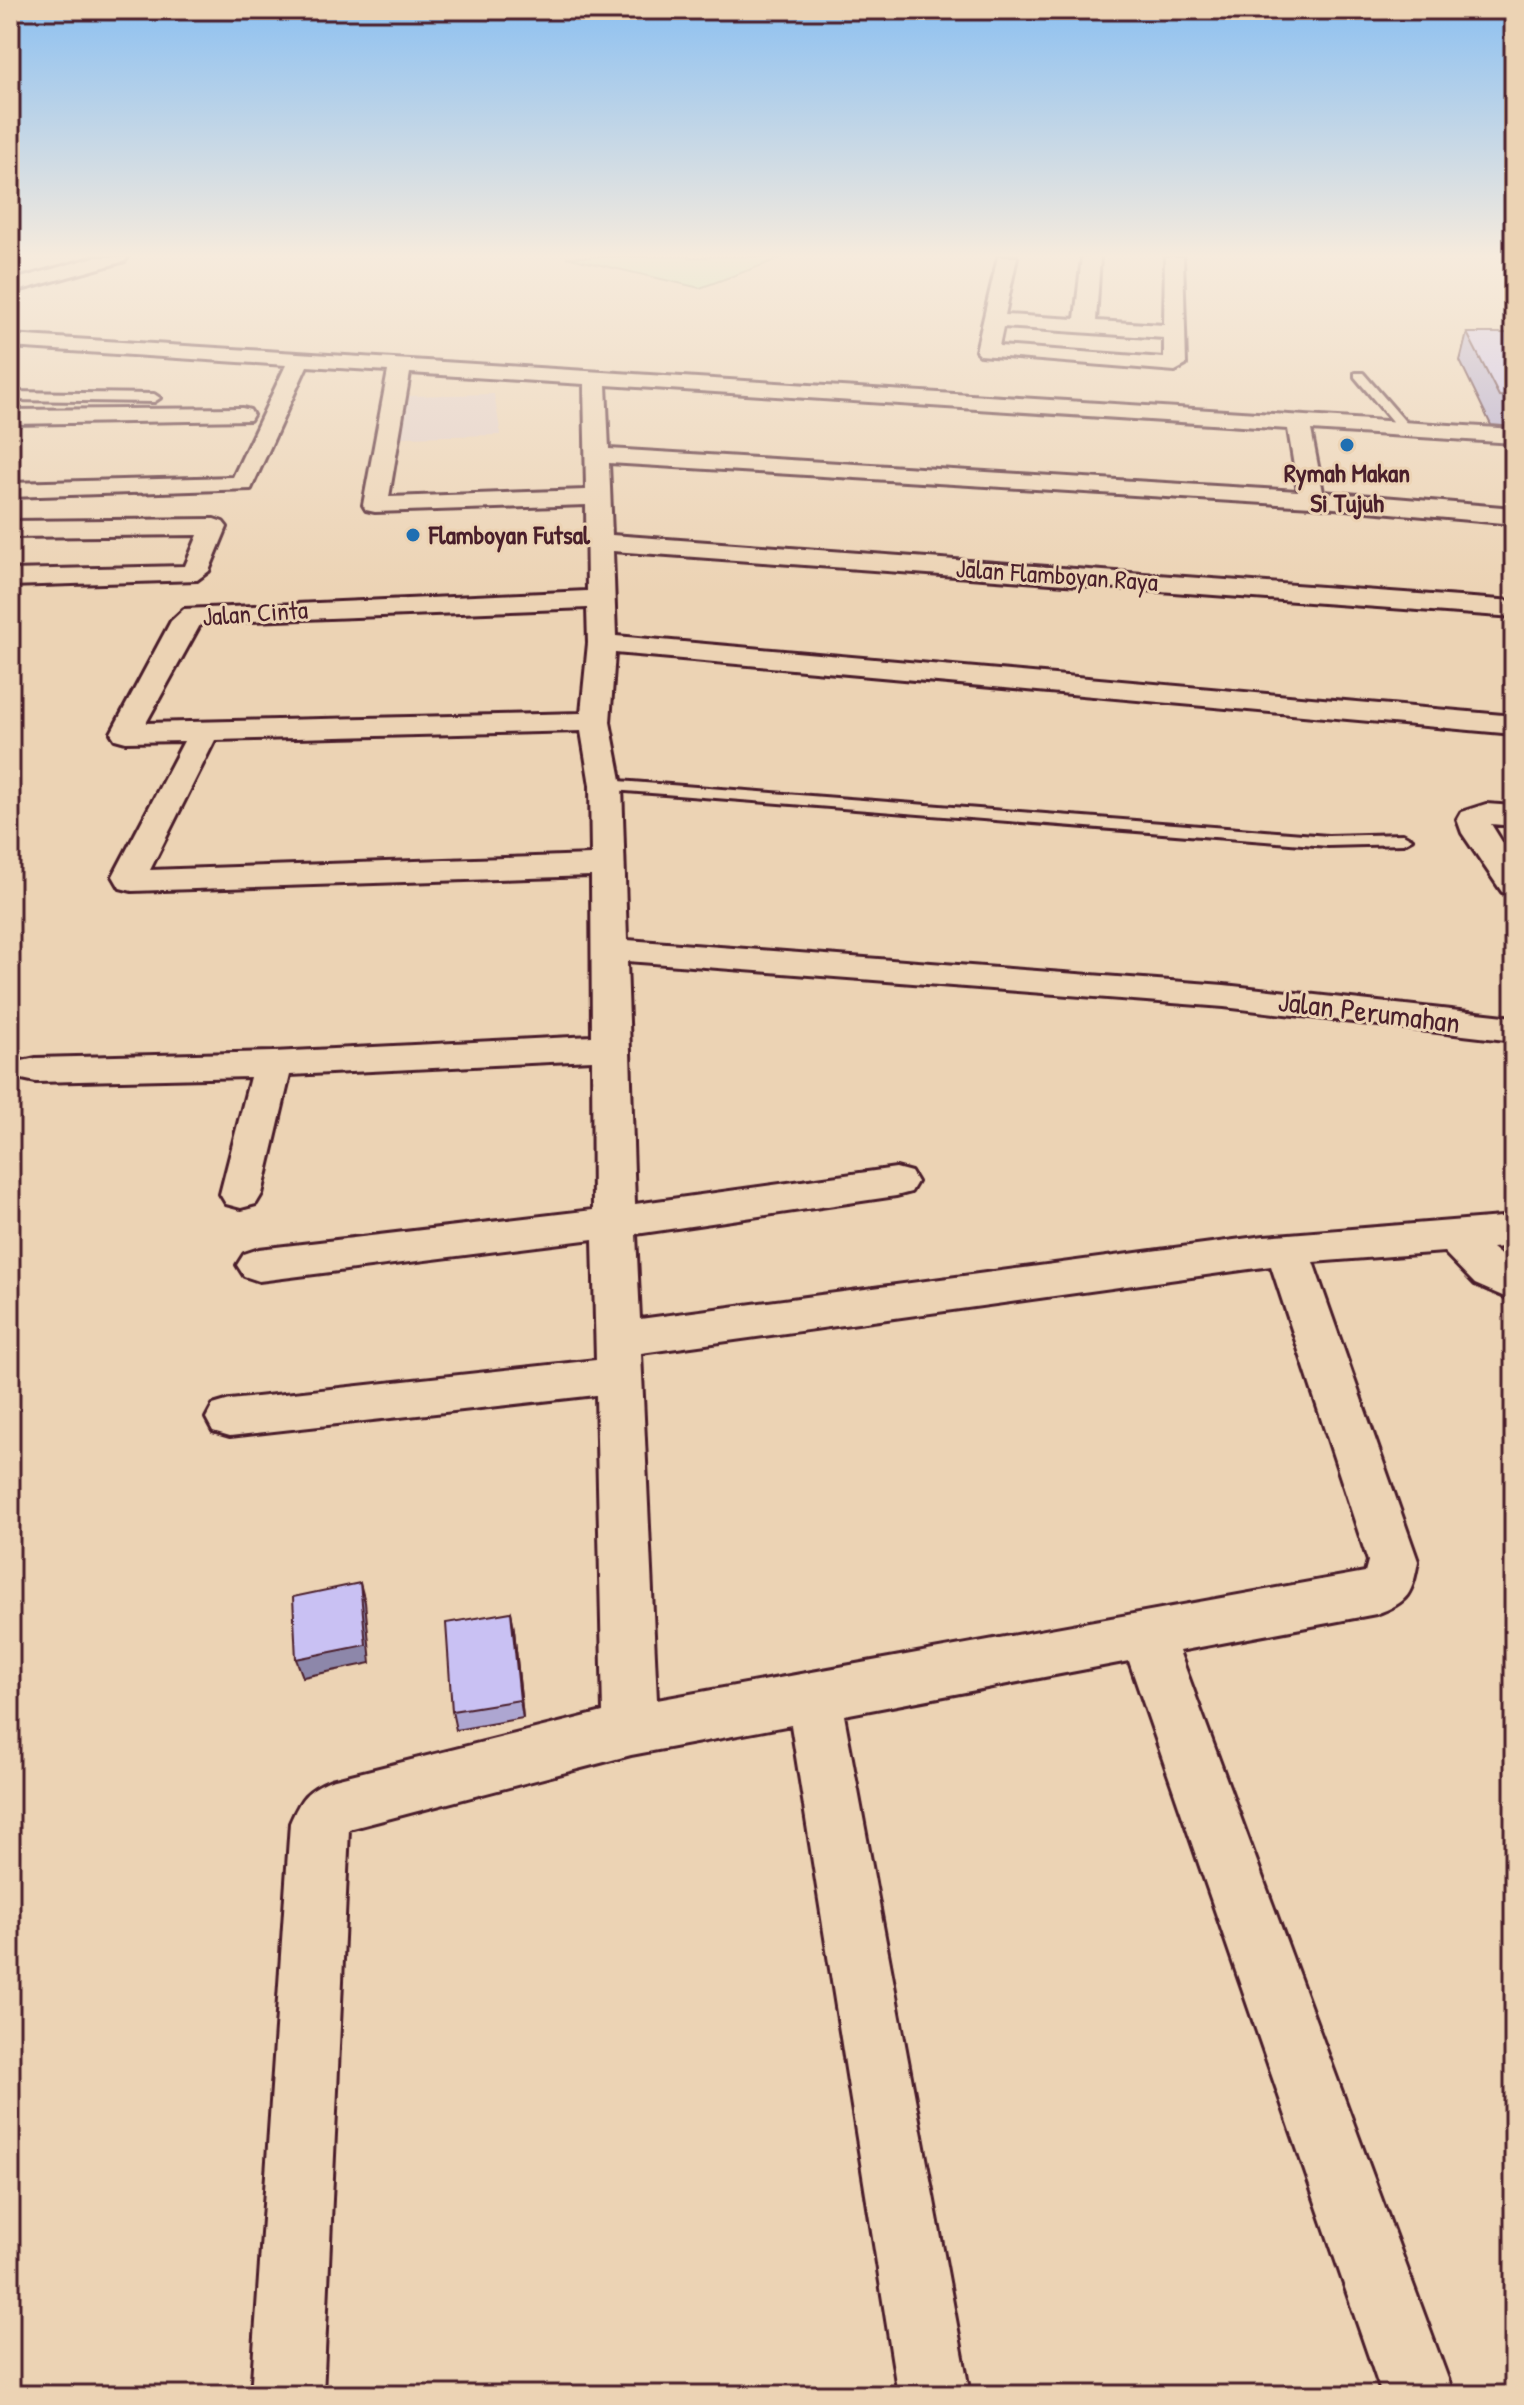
<svg xmlns="http://www.w3.org/2000/svg" width="1524" height="2405" font-family="'Patrick Hand',sans-serif">
<style>
.built{fill:#e2cec7}
.green{fill:#b4e9aa;stroke:#7f846a;stroke-width:2}
.lines{fill:none;stroke-linecap:round;stroke-linejoin:round}
.service-casing{stroke:#4a1f2b;stroke-width:6}
.minor-casing{stroke:#4a1f2b;stroke-width:6}
.secondary-casing{stroke:#4a1f2b;stroke-width:6}
.service{fill:#ecd3b4;fill-rule:evenodd}
.minor{fill:#ecd3b4;fill-rule:evenodd}
.secondary{fill:#ecd3b4;fill-rule:evenodd}
.wall{fill:#ada6d1;stroke:#4a1f2b;stroke-width:2}
.shaded-wall{fill:#8d87aa;stroke:#4a1f2b;stroke-width:2}
.building{fill:#c9c1f3;stroke:#4a1f2b;stroke-width:2}
.poi-dot{fill:#1f6fb2;stroke:#ecd3b4;stroke-width:3}
.labels{text-anchor:middle;stroke-width:6;stroke-linejoin:round;paint-order:stroke}
.far-poi-label{font-size:26px;font-weight:bold;fill:#4a1f2b;stroke:#ecd3b4}
.far-street-label{font-size:26px;fill:#4a1f2b;stroke:#ecd3b4}
.street-label{font-size:30px;fill:#4a1f2b;stroke:#ecd3b4}
</style>
<rect width="100%" height="100%" fill="#ecd3b4"/>
<filter id="ink" filterUnits="userSpaceOnUse"><feTurbulence type="fractalNoise" baseFrequency=".0125" numOctaves="2"/><feDisplacementMap in="SourceGraphic" scale="16" xChannelSelector="R" yChannelSelector="G"/><feConvolveMatrix kernelMatrix="1 2 1 2 8 2 1 2 1" color-interpolation-filters="sRGB"/></filter>
<g filter="url(#ink)">
<path class="built" d="M494,394L501,435L399,437L404,396Z"/>
<path class="green" d="M566,257H784L700,288Z"/>
<g class="lines">
<defs>
<path id="service" d="M1355,373H1363L1409,426V432H1401L1355,377Z
M10,392L154,394L160,398L154,402L10,400Z
M606,780L1328,836L1403,834L1412,839L1403,844L1328,846L600,789L598,785L600,781Z"/>
<path id="minor" d="M998,257H1017L1005,315L1075,319L1082,257H1100L1096,321L1164,325L1165,257H1183L1186,365L1175,371L980,355L976,351ZM1003,327L1164,338V358L999,346Z
M10,335L1514,429V443L1311,430L1323,492L1514,508V524L1312,506L609,463L612,535L1514,601V617L613,551L616,636L1514,716V734L615,653L610,722L622,785L627,940L1224,985L1514,1017V1041L1224,1007L627,961L635,1204L896,1168L911,1172L917,1182L911,1192L896,1196L636,1234L640,1319L1264,1236L1514,1216V1246L1492,1248L1514,1266V1301L1475,1284L1444,1252L1313,1262L1418,1561C1412,1594 1409,1602 1376,1614L1179,1651L1454,2395H1382L1129,1661L844,1715L970,2395H898L791,1725L631,1755L349,1829L323,2395H251L290,1823C301,1798 306,1790 331,1780L603,1712L596,1395L230,1436L213,1431L206,1418L213,1405L230,1400L596,1360L593,1239L259,1281L244,1276L237,1265L244,1254L259,1249L593,1210L592,1060L290,1075L262,1194L256,1204L241,1208L226,1204L220,1194L250,1077L36,1082L22,1079L17,1070L22,1061L36,1058L273,1052L592,1036L591,876L132,891L120,888L113,876L184,741L126,742L115,739L111,733L171,621L184,609L587,591L586,505L375,512L366,510L363,505L388,371L307,366L251,489L10,497V483L233,477L286,365L10,347ZM410,373L584,384L586,490L389,497ZM606,385L1288,429L1298,491L609,449ZM587,608L588,643L581,713L146,723L201,623ZM581,731L590,785L591,855L150,870L215,740ZM1271,1266L1368,1561L1365,1572L657,1700L641,1353Z
M242,408L250,410L253,415L250,420L10,424V410Z
M214,519L223,522L227,527L209,571L197,580L10,586V570L185,566L198,535L10,537V521Z
M1486,804L1514,806V826L1491,824L1514,861V895L1502,892L1462,833L1457,819L1461,812Z"/>
<path id="secondary" d="M95,257H128L125,261L10,293V281Z"/>
</defs>
<use href="#service" class="service-casing"/>
<use href="#minor" class="minor-casing"/>
<use href="#secondary" class="secondary-casing"/>
<use href="#service" class="service"/>
<use href="#minor" class="minor"/>
<use href="#secondary" class="secondary"/>
</g>
<path class="wall" d="M1467,333H1514V427L1491,425L1460,361Z
M511,1612L514,1630L523,1718L456,1730L452,1711Z"/>
<path class="shaded-wall" d="M360,1583L365,1602L371,1663L303,1677L296,1659Z
M511,1612L514,1630L523,1718L520,1700Z"/>
<path class="building" d="M1467,333H1514V397L1499,396Z
M360,1583L366,1645L296,1659L293,1597Z
M511,1612L520,1700L452,1711L446,1623Z"/>
</g>
<linearGradient id="sky" x2="0" y2="1"><stop stop-color="#8cc0f1"/><stop offset="0.43" stop-color="#f6ebdd"/><stop offset="1" stop-color="#f6ebdd" stop-opacity="0"/></linearGradient>
<rect width="1524" height="594" fill="url(#sky)"/>
<g class="poi-dot">
<circle cx="1347" cy="445" r="8"/>
<circle cx="413" cy="535" r="8"/>
</g>
<g class="labels">
<g class="far-poi-label">
<text x="1347" y="482">Rymah Makan<tspan x="1347" dy="30">Si Tujuh</tspan></text>
<text x="429" y="544" text-anchor="start">Flamboyan Futsal</text>
</g>
<g class="far-street-label">
<text transform="translate(1057 575) rotate(4)" y="9">Jalan Flamboyan Raya</text>
<text transform="translate(255 613) rotate(-4)" y="9">Jalan Cinta</text>
</g>
<g class="street-label">
<text transform="translate(1369 1012) rotate(7)" y="10">Jalan Perumahan</text>
</g>
</g>
<rect width="1524" height="2405" fill="none" stroke="#ecd3b4" stroke-width="40"/>
<rect x="20" y="20" width="1484" height="2365" fill="none" stroke="#4a1f2b" stroke-width="3" filter="url(#ink)"/>
</svg>
